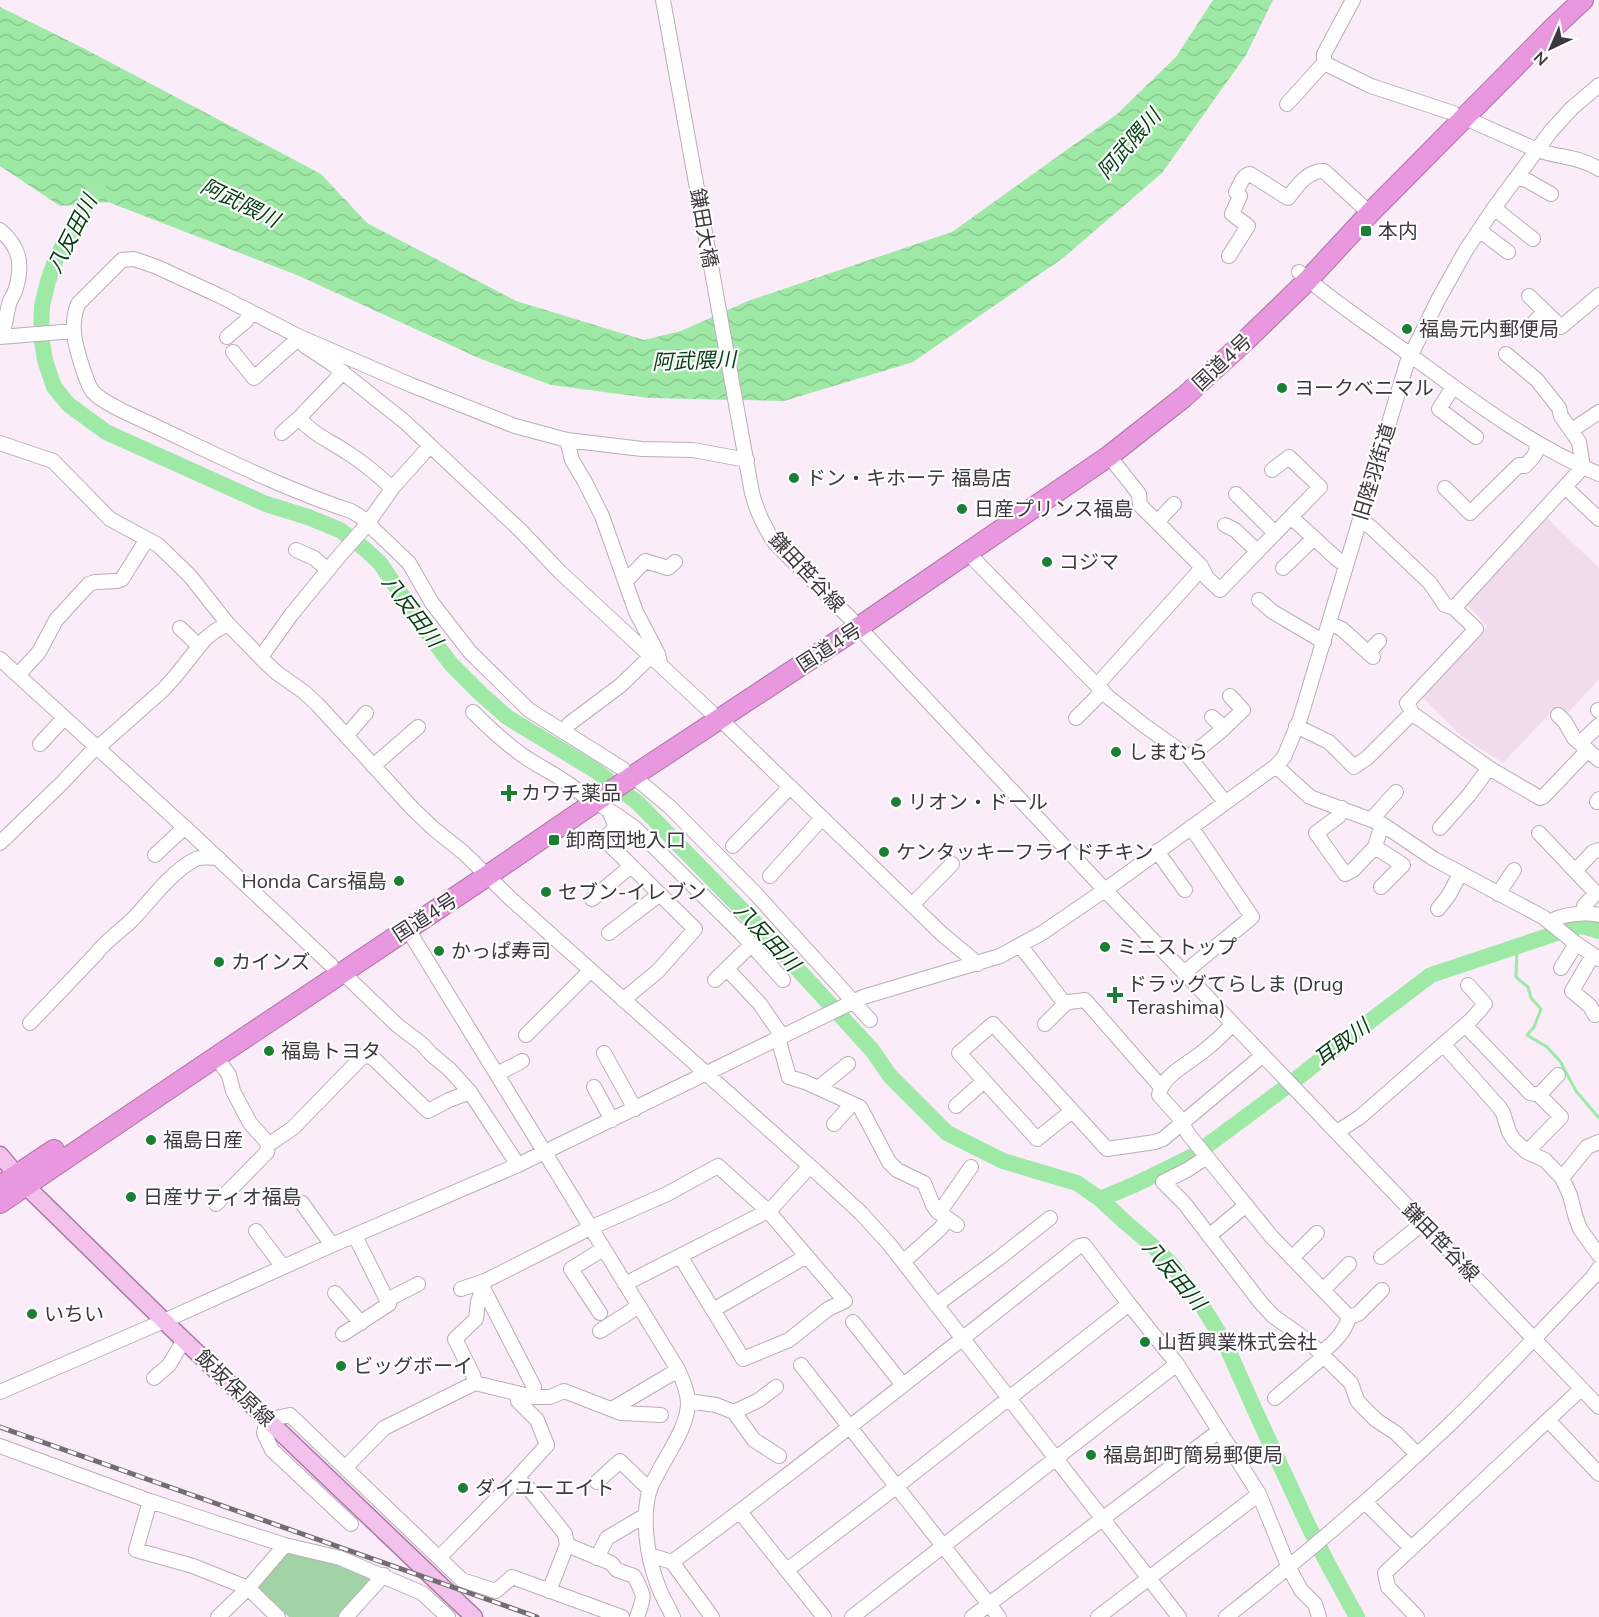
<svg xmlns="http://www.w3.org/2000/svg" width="1599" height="1617" font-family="'Nunito Sans','Noto Sans JP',sans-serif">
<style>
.built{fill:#f1dced}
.park{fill:#a2d3a6}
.water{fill:url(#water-waves)}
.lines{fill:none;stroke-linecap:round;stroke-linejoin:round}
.stream{stroke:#9ee9a5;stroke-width:3}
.river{stroke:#9ee9a5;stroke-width:16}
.minor-casing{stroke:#bbadb8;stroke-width:16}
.major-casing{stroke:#ad76a6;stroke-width:19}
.highway-casing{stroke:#ad76a6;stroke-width:22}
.minor{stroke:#fff;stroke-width:14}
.major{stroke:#f2c1ec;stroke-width:16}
.highway{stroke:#e997df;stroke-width:20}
.rail-casing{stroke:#746c73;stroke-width:5}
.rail{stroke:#fefefe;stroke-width:3;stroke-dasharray:9;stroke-linecap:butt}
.poi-dot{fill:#1b7f33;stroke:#fefefe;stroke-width:2}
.labels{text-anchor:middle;stroke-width:4.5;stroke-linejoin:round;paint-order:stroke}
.street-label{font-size:20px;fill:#3d383d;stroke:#fefefe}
.poi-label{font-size:20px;fill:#3d383d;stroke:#fefefe;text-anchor:start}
.water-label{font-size:21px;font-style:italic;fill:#053e13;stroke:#fefefe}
</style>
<defs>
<pattern id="water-waves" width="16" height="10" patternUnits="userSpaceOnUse" patternTransform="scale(1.5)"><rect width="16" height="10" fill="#9ee9a5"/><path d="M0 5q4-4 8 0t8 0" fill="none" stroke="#89c98f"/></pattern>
</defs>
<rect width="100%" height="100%" fill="#faecf8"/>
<path class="built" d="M1547,518L1599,568V679L1565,716L1555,708L1503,763L1461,736L1420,695L1487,626L1465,602Z"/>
<path class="park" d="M287,1550L344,1563L372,1576L373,1581L338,1617H289L258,1587Z"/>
<path class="water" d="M1213,0H1273L1246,55L1162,173L1063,258L913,362L784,401L650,398L551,385L481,359L297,275L108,202L60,206L0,166V7L85,49L321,174L367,223L516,301L644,340L681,331L748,301L952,232L1117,114L1176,57Z"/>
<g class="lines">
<path class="stream" d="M1517,948L1516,977L1528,987L1531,998L1541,1009L1534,1027L1527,1035L1547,1047L1560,1061L1576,1091L1599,1118"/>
<path class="river" d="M98,184L57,256L48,281L42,306L41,336L45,360L54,387L69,405L106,432L266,504L308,517L340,530L365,549L380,563L426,631L451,664L481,694L507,717L596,771L638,803L757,925L872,1050L890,1076L947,1133L1003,1161L1077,1183L1100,1199L1125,1222L1154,1247L1172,1265L1201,1304L1225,1343L1258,1417L1309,1527L1330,1568L1357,1617
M1100,1199L1136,1184L1193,1156L1290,1084L1353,1034L1431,975L1569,929L1583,926L1599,931"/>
<defs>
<path id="minor" d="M663,0L752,493C757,512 764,527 775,543L851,619L1105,890L1599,1407
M1324,63L1371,86L1453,113
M1287,104L1324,63V54L1353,0
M1465,118L1537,150C1560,158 1578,156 1599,169
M1517,177L1528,181L1551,194
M1494,208L1533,239
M0,230C20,247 23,264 16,288C15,293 12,297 10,301C6,313 6,326 1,337
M1479,230L1508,252
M1229,256L1248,226L1232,214L1240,196L1236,192C1240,186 1242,175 1250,174L1288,198C1297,186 1308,170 1324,171L1362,206
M1299,272C1331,300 1368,324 1402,349C1465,395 1526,443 1599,474
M1529,296L1561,327L1599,295
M1526,331L1545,311
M0,337L74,331
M227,337L246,321L251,312
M233,352L254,378L300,337L305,346L331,363L405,422L520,530L560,572L711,712
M1506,354L1537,380L1559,408L1561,416L1579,442L1583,467L1454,608L1476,629L1407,703L1413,714L1489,768L1540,798L1544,796L1588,750
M1453,387L1439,409L1476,437
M299,418C315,436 329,440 348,453C364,463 378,475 392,488
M1572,430L1599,412
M282,433L299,418L343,372
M567,440L572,460L585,482L602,516L636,612L658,654L660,663
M0,443L53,461L110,519L158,545L190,576L228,624L264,661L277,673L304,692L318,705L412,808L434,829L464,853L511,899L812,1168L861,1213L890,1245L1179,1617
M1109,456L1139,494L1140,505L1201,566L1207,578L1220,590L1320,487L1289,457L1272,470
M1565,487L1599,519
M1445,488L1470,513L1519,465L1525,466L1534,456L1539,445
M1236,494L1275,533
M1291,517L1337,559L1345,565
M1360,519L1373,529L1430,583L1445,605L1454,608
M1157,522L1174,504
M1225,525L1235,530L1257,551
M296,550L314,558L328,570
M968,553L1107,696L1145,726L1189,757L1225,802
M1283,568L1314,538
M626,581L645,561L668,568L675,562
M1259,600L1273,612L1324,642
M1329,623L1342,629L1373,657
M180,628L199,646
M1368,653L1379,641
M261,657L291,615L341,554L365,527L394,486L430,446
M0,659L192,834L331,965
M18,675L39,652L56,620L89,584L95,582L117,581L122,579L147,539
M1097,685L1202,568
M1598,710L1599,711
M473,712C490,729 507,745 528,759C547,771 567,780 584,796
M1558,715L1565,722L1574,738L1599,760
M1212,717L1224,728
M1076,718L1103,691
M720,719L942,934L978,964
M569,724L621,685L651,656
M1296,726L1329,742L1354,767L1367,758L1412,713
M346,736L366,713
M1580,743L1599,725
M40,744L64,718
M1189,757L1222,730L1243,710L1230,696
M373,766L418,727
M1276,766L1310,797L1382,824L1434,859L1543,917L1574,942L1599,959
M623,769L529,710L470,652L432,603L409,563L361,517L351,511C284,489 221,457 157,427C141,419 105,405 93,392C86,383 74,343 74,331C73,323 75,311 78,304L122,260L134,259L157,267L222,297L300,337L411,385L515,426L567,440L642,449L693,450L747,460
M633,776L671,808L755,893L870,1020
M595,802L615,814L635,828L741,933L783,980
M1597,802L1599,799
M1342,808L1339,816L1316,833L1345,874L1353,870L1375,847L1382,824
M609,811L616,826L606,838L610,845L695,929L658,971L623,1000
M1372,819L1396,792
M1440,828L1469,795L1489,768
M1539,833L1596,893L1584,906V913
M0,843L62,783L96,747L103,743L164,689L178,673L205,639L215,631L228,624
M733,846L790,787
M1375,847L1403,865L1381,887
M1157,851L1185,890
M155,855L185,827
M1575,871L1593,852L1599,850
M770,876L822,818
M1498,894L1514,870
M592,899L631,866
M912,905L952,864
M1438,909L1449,895L1460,874
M1550,922C1561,914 1585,912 1599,915
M407,928L677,1368C682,1378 688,1391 688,1403C688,1424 671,1449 661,1467C657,1475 652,1482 649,1492C642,1520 647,1556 657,1583C661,1595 668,1606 673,1617
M609,933L660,894
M1020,945L1065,1004L1069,1002L1085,1000L1161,1087
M1593,955L1572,991L1590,1006L1595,1015
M1561,968L1576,944
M727,969L760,1004L782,1036
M342,972L397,1025L422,1044L431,1054L449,1069L470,1092L518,1165
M1184,973L1252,917L1191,827
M715,980L751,945
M30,1023L95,955C105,941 121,931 133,919C151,900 171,872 194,860C201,856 210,858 218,858
M1045,1024L1065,1004
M1232,1024C1224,1034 1215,1042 1205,1050C1191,1062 1161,1076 1159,1095L1177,1115L1189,1135L1271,1236L1349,1317C1345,1333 1332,1344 1320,1354
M1465,1025L1530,1093L1539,1095L1561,1117L1527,1152
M526,1035L590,971
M778,1038L789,1077L805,1082L860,1107L889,1162L897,1170L924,1183L933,1205L937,1211L957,1225
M1443,1044L1499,1107L1503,1113L1509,1132L1514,1140L1527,1152L1545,1160L1562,1178L1570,1195L1575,1215L1580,1229L1599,1255
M604,1053L635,1109
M497,1074L522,1061
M594,1087L612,1120
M818,1088L848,1064
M1539,1095L1558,1075
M956,1106L984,1081
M1072,1111L1037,1139L959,1053L993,1024L1107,1149L1155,1142L1163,1139L1262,1056
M834,1124L852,1104
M1337,1132L1360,1117L1471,1020L1485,1004L1468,985
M268,1145L293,1128L363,1056L372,1057L428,1111L449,1100L470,1092
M1207,1157L1187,1170L1163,1182L1184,1203L1261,1303L1273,1316L1307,1340L1351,1383L1357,1400L1360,1404L1376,1420L1396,1433L1417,1454
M1562,1178L1587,1147L1599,1142
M302,1203L332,1245
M216,1204L267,1152L268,1145L266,1141L250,1123L233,1091L229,1075L216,1057
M939,1213L971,1167
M256,1231L283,1267
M1209,1236L1246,1205
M1381,1257L1423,1223
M1292,1258L1317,1233
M903,1262L941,1228L947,1218
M625,1284L762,1214L773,1207L810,1166
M483,1288L534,1387
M461,1289L485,1281
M1323,1290L1349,1264
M335,1293L361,1323
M387,1300L418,1284
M936,1305L998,1259L1050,1218
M713,1310L807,1256
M600,1313L571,1269L603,1249
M1349,1317L1358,1314L1382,1290
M853,1322L903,1385
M600,1331L639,1306
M343,1334L389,1304L355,1236
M801,1365L999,1617
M154,1378L169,1365L184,1340
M475,1383L473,1375L455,1339L476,1319L478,1302L485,1281L590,1228L667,1194L718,1166L768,1211L845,1301L828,1309L789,1340L743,1359L680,1256
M0,1392L164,1321L332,1245L518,1165L863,997L1000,956L1042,933L1105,890L1276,766L1284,757L1300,719L1407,363L1438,300L1466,250L1494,208L1551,131L1572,108L1599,85
M1275,1398L1323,1357
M688,1401L716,1405L734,1412L759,1400L776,1387
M612,1409L678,1370
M734,1412L754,1440L779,1456
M1548,1420L1599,1474
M0,1446L150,1501L207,1520L285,1545L340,1558L422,1593L448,1617
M345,1468L384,1428L475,1383L533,1397H550L564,1391L621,1413L661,1415
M517,1478L530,1490L565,1534L567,1545L549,1591
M597,1482L620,1461L650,1490
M150,1501L136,1550L193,1566L248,1588L278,1617
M1365,1502L1411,1548
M740,1512L824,1617
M351,1524L272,1450L264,1433L267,1420L290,1415L462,1580L496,1591L512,1577L622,1617
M567,1545L611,1563L617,1570L634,1576C645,1597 645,1595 637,1617
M650,1555L672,1562L712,1617
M439,1558L517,1478L547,1445L537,1420L518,1401L517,1394
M597,1558L607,1538L646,1515
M672,1562C810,1460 945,1353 1079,1246L1084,1245L1129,1304L1177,1364L1259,1494L1289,1568L1301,1590L1315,1604L1319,1617
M787,1570L896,1487L1129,1304
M218,1617L248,1588L285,1545
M346,1617L384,1575
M852,1617L1177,1364
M972,1617L1219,1431
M1098,1617L1259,1494
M1226,1617C1303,1557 1376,1494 1447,1427C1497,1379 1545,1327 1593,1277L1599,1268
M1417,1617L1388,1587L1385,1573L1581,1389"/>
<path id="major" d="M0,1155L26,1186L164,1321L474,1617"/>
<path id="highway" d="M0,1186L54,1150
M0,1203L216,1057L487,876L633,776L859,627L1109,456L1184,397L1243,343L1308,280L1370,213L1553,28L1583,0"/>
</defs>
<use href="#minor" class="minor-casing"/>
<use href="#major" class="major-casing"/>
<use href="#highway" class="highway-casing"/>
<use href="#minor" class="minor"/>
<use href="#major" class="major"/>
<use href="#highway" class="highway"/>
<defs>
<path id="rail" d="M0,1427L537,1617"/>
</defs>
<use href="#rail" class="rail-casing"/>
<use href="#rail" class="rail"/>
</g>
<g class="poi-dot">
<rect x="1360" y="225" width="12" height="12" rx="3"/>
<circle cx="1407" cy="329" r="6"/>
<circle cx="1282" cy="388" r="6"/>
<circle cx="794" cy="478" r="6"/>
<circle cx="962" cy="509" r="6"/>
<circle cx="1047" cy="562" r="6"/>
<circle cx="1116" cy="752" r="6"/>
<path d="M506 784h6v6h6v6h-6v6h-6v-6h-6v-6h6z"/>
<circle cx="896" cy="802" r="6"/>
<rect x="548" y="834" width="12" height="12" rx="3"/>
<circle cx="884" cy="852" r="6"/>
<circle cx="399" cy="881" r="6"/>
<circle cx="546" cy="892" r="6"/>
<circle cx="1105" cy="947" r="6"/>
<circle cx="439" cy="951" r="6"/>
<circle cx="219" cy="962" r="6"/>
<path d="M1112 986h6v6h6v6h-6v6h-6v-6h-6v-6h6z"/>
<circle cx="269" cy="1051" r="6"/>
<circle cx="151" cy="1140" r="6"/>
<circle cx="131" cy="1197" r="6"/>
<circle cx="32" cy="1314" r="6"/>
<circle cx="1145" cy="1342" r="6"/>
<circle cx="341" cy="1366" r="6"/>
<circle cx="1091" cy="1455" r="6"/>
<circle cx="463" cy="1488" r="6"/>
</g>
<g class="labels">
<g class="street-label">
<text transform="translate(704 228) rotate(80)" y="7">鎌田大橋</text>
<text transform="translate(1222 362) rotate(-43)" y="7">国道4号</text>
<text transform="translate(1374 472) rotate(-73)" y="7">旧陸羽街道</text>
<text transform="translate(807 572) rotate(47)" y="7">鎌田笹谷線</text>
<text transform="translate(829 647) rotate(-33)" y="7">国道4号</text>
<text transform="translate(425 917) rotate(-33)" y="7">国道4号</text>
<text transform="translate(1441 1242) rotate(46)" y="7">鎌田笹谷線</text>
<text transform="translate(235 1388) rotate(44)" y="7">飯坂保原線</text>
</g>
<g class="poi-label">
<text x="1378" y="238">本内</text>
<text x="1419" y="336">福島元内郵便局</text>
<text x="1294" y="395">ヨークベニマル</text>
<text x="806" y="485">ドン・キホーテ 福島店</text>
<text x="974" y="516">日産プリンス福島</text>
<text x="1059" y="569">コジマ</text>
<text x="1128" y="759">しまむら</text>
<text x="521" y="800">カワチ薬品</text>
<text x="908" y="809">リオン・ドール</text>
<text x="566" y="847">卸商団地入口</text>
<text x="896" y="859">ケンタッキーフライドチキン</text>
<text x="387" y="888" text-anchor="end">Honda Cars福島</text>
<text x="558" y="899">セブン-イレブン</text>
<text x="1117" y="954">ミニストップ</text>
<text x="451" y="958">かっぱ寿司</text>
<text x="231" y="969">カインズ</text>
<text x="1127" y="991">ドラッグてらしま (Drug<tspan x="1127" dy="23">Terashima)</tspan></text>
<text x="281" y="1058">福島トヨタ</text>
<text x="163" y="1147">福島日産</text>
<text x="143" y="1204">日産サティオ福島</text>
<text x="44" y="1321">いちい</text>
<text x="1157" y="1349">山哲興業株式会社</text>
<text x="353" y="1373">ビッグボーイ</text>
<text x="1103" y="1462">福島卸町簡易郵便局</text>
<text x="475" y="1495">ダイユーエイト</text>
</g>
<g class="water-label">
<text transform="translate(1129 144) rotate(-49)" y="7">阿武隈川</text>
<text transform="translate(240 203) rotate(26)" y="7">阿武隈川</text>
<text transform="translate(72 234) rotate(-63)" y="7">八反田川</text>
<text transform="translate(694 361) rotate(-2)" y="7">阿武隈川</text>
<text transform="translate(412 611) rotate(53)" y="7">八反田川</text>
<text transform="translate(767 937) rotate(47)" y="7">八反田川</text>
<text transform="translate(1342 1043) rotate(-37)" y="7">耳取川</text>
<text transform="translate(1174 1275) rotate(50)" y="7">八反田川</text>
</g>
</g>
<g transform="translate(1551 48) rotate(224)" stroke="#fefefe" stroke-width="4.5" paint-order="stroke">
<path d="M0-4.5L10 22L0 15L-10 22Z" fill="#3d383d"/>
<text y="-9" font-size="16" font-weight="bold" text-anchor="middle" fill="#3d383d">N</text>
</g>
</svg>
